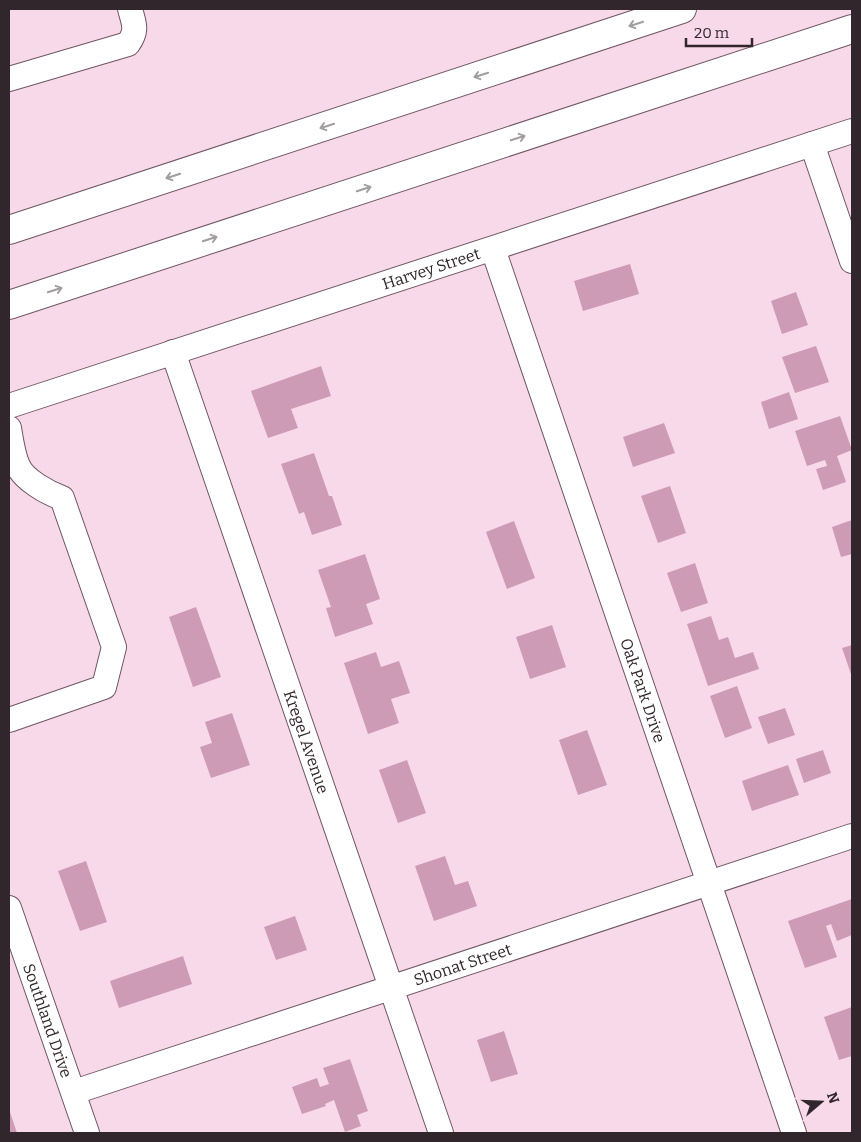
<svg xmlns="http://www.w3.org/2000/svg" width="861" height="1142" font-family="Bitter,serif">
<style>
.building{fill:#ce9bb6}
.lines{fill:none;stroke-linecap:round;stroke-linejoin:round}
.minor-casing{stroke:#705664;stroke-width:26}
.highway-casing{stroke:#705664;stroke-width:30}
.minor{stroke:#fff;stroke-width:24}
.highway{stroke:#fff;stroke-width:28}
.oneway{stroke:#a29da0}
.labels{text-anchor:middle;stroke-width:4;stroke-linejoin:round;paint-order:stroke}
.street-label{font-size:16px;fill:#31262c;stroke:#f8d9e9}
</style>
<rect width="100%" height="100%" fill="#f8d9e9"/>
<path class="building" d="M630,264L639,294L583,311L574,281Z
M796,292L808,325L782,334L771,301Z
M816,346L829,382L795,393L782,357Z
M321,366L331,396L291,409L298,428L268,438L251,391Z
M789,392L798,419L769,429L761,402Z
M840,416L852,450L837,456L846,482L823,490L816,469L827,466L825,460L807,466L795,431Z
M664,423L675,453L633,467L623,437Z
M314,453L329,496H332L342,525L312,535L304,512L299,514L281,464Z
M670,486L686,533L658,543L641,496Z
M852,520V554L841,557L832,527Z
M514,521L535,578L507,589L486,532Z
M365,554L380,599L366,604L373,624L335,637L326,608L331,607L318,570Z
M695,563L708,603L681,612L667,573Z
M196,607L221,677L193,687L169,617Z
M711,616L719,640L728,637L735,658L753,652L759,669L708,686L687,624Z
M552,625L566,667L530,679L516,637Z
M852,645V677L842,648Z
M376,652L381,667L399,661L410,693L391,699L399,723L368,734L344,663Z
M737,686L752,728L725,738L710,696Z
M785,708L795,735L768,744L758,717Z
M232,713L250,765L211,778L200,747L212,743L205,722Z
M587,730L607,785L578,795L559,740Z
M823,750L831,773L804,783L796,759Z
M407,760L426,813L398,823L379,770Z
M788,765L799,795L752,811L742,781Z
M445,856L455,885L468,881L477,906L434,921L415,866Z
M86,861L107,922L80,931L58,871Z
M852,899V935L837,941L831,924L826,926L837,957L805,968L788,921Z
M295,916L307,950L276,960L264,927Z
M183,956L192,984L119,1008L110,981Z
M852,1007V1056L839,1060L824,1017Z
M504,1031L518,1074L491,1082L477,1040Z
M350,1059L368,1111L357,1115L361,1126L345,1132L334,1100L325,1104L326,1106L302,1114L292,1087L317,1078L320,1087L329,1084L323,1068Z
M9,1109L17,1133H9Z"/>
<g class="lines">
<defs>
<g id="minor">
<path d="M9,79L128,44C138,30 134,24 130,9"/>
<path d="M812,144L852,261"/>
<path id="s1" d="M493,249L794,1133"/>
<path id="s2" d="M173,352L441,1133"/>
<path id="s3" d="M9,406L852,131"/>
<path d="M9,428C11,440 13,455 18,466C24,480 48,493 62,498L114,647L104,687L9,720"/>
<path id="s4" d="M9,908L87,1133"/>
<path id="s5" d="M74,1092L852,836"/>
</g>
<path id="highway" d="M9,230L682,9
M9,305L852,29"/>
</defs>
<use href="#minor" class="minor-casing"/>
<use href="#highway" class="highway-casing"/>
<use href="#minor" class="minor"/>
<use href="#highway" class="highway"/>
</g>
<defs><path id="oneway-shaft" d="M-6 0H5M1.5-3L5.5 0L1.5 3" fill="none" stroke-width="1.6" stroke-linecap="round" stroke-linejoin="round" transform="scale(1.25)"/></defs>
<g class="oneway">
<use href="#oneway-shaft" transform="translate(636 24) rotate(162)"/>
<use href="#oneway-shaft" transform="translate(481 75) rotate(162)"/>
<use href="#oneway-shaft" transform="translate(327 126) rotate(162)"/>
<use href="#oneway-shaft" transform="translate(518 138) rotate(-18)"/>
<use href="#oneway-shaft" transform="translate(173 176) rotate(162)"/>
<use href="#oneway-shaft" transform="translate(364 189) rotate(-18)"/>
<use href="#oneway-shaft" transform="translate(210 239) rotate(-18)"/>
<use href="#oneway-shaft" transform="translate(55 290) rotate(-18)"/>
</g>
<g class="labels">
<g class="street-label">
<text dy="6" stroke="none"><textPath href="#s3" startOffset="444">Harvey Street</textPath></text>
<text dy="6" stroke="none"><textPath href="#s1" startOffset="466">Oak Park Drive</textPath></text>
<text dy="6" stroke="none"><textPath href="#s2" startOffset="412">Kregel Avenue</textPath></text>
<text dy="6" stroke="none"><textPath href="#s5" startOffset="409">Shonat Street</textPath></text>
<text dy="6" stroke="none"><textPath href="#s4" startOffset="119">Southland Drive</textPath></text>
</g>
</g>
<rect width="861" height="1142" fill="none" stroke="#31262c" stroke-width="20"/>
<g transform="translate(821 1102) rotate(71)" stroke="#f8d9e9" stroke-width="4" paint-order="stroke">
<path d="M0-4L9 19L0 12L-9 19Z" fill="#31262c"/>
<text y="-8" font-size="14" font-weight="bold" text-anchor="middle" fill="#31262c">N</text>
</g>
<path d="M686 38v8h66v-8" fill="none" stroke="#31262c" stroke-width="2.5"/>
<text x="694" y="38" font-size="15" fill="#31262c" stroke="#f8d9e9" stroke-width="4" paint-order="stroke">20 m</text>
</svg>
